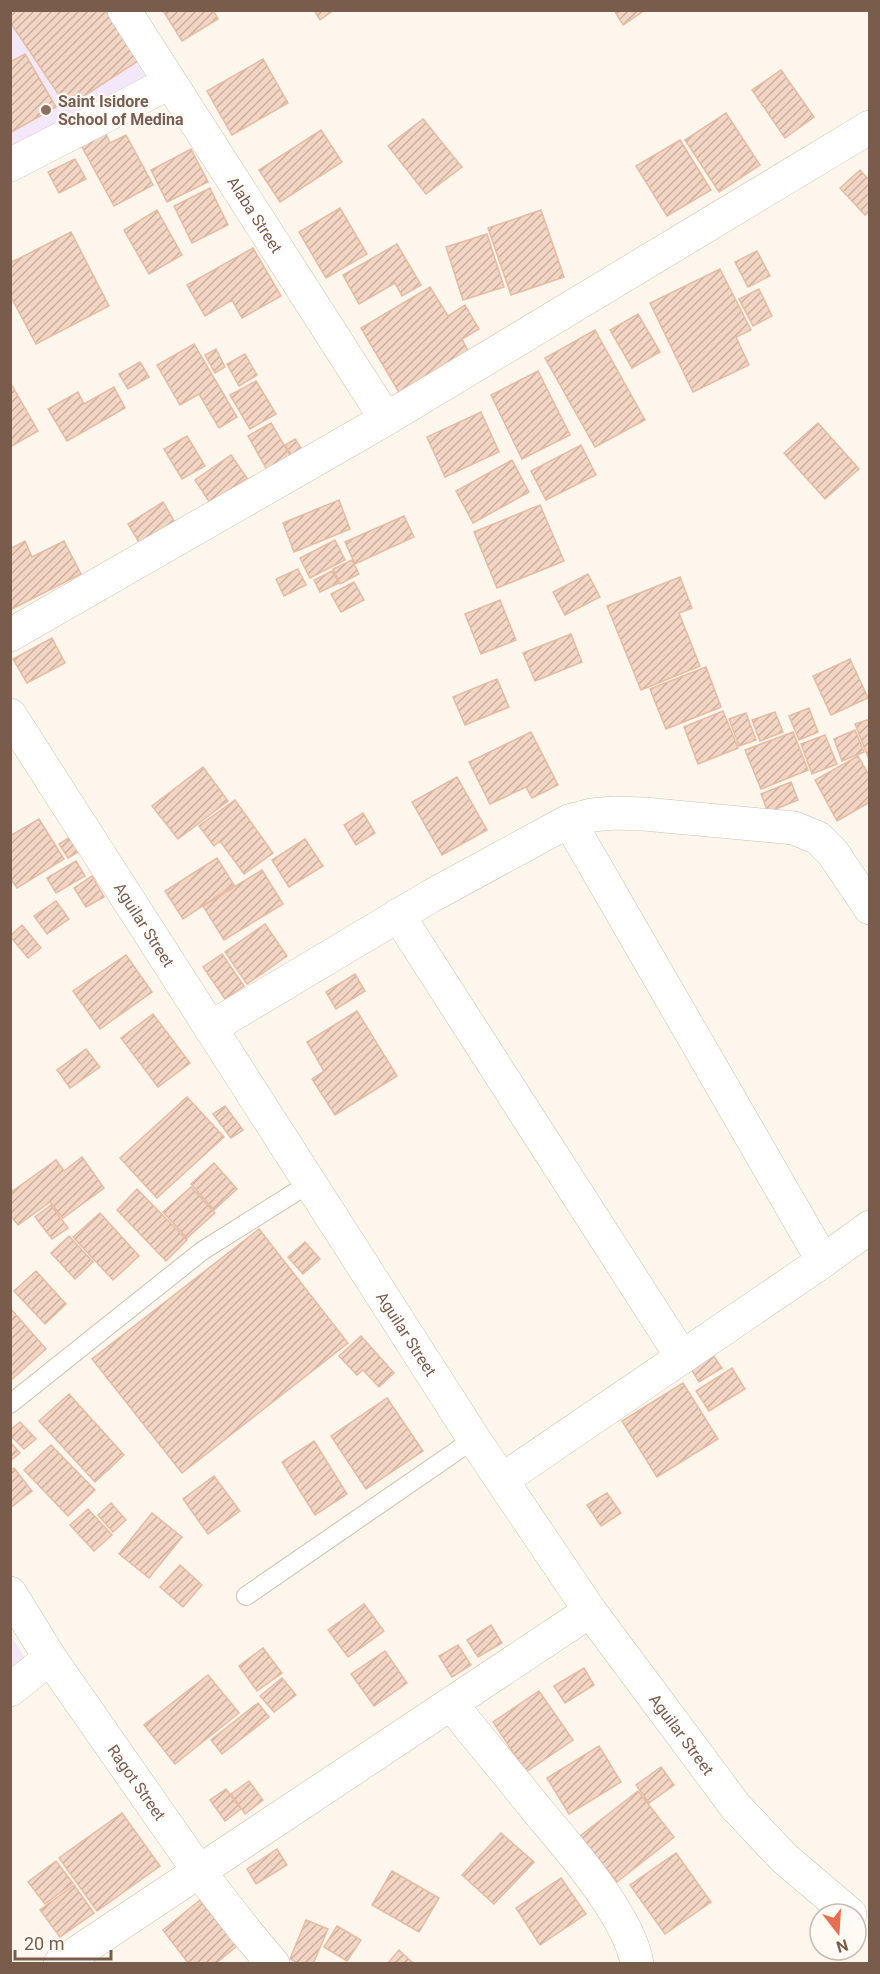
<svg xmlns="http://www.w3.org/2000/svg" width="880" height="1974" font-family="Roboto,sans-serif">
<style>
.education{fill:#f3e8fa}
.building{fill:url(#building-hatch);stroke:#e6bba3;stroke-width:1.5}
.lines{fill:none;stroke-linecap:round;stroke-linejoin:round}
.lane-casing{stroke:#d1beb0;stroke-width:20}
.street-casing{stroke:#d1beb0;stroke-width:34}
.secondary-casing{stroke:#d6c0b0;stroke-width:34}
.lane{stroke:#fff;stroke-width:18}
.street{stroke:#fff;stroke-width:33}
.secondary{stroke:#fff;stroke-width:33}
.education-dot{fill:#8d6e63;stroke:#fffaf3;stroke-width:2}
.labels{text-anchor:middle;stroke-width:4.5;stroke-linejoin:round;paint-order:stroke}
.education-label{font-size:16px;font-weight:bold;fill:#785e54;stroke:#fffaf3;text-anchor:start}
.street-label{font-size:16px;fill:#7a5c4d;stroke:#fffaf3}
</style>
<defs>
<pattern id="building-hatch" width="6" height="6" patternUnits="userSpaceOnUse" patternTransform="scale(1.5)"><rect width="6" height="6" fill="#f3d5c3"/><path d="M-1 1l2-2M0 6l6-6M5 7l2-2" fill="none" stroke="#cab0a1"/></pattern>
</defs>
<rect width="100%" height="100%" fill="#fdf6ec"/>
<path class="education" d="M11,11H113L151,74L11,147Z
M10,1634L26,1660L10,1672Z"/>
<path class="building" d="M10,10H106L138,61L67,107L10,22Z
M166,10H213L218,19L182,41L164,12Z
M314,10H334L320,20Z
M614,10H645L623,25Z
M25,54L56,107L10,133V62Z
M263,59L288,103L232,135L207,91Z
M781,70L814,117L785,138L752,90Z
M726,113L760,165L719,192L685,140Z
M423,119L462,167L426,194L388,146Z
M321,130L342,162L280,202L259,170Z
M105,132L110,143L126,135L153,185L114,206L81,145Z
M680,140L711,190L667,216L636,166Z
M191,149L208,182L167,202L151,170Z
M75,159L86,179L59,193L48,172Z
M860,170L870,181V211L865,215L840,188Z
M210,188L228,225L192,243L174,206Z
M340,208L367,254L326,278L299,232Z
M157,210L182,255L149,274L124,230Z
M541,210L564,277L511,295L488,228Z
M71,232L109,306L36,344L10,295V263Z
M487,234L504,287L463,300L446,247Z
M397,244L421,285L402,296L395,283L359,304L343,275Z
M253,248L281,296L242,318L232,300L205,316L187,285Z
M757,251L770,276L748,287L735,262Z
M720,269L751,330L736,337L749,365L693,392L650,303Z
M430,287L448,316L465,305L479,329L462,339L469,353L400,394L361,328Z
M759,289L772,316L753,326L739,299Z
M638,314L660,352L632,368L610,330Z
M595,330L645,420L595,447L545,358Z
M194,344L237,417L219,428L199,394L180,405L157,365Z
M216,349L225,367L215,373L205,355Z
M245,354L257,375L239,386L227,364Z
M140,362L149,377L128,389L119,374Z
M538,371L570,435L522,459L491,395Z
M256,381L276,414L250,429L230,395Z
M10,382L38,431L10,447Z
M114,387L125,408L67,441L48,409L78,392L84,404Z
M481,412L499,452L445,477L427,437Z
M271,423L294,462L270,475L248,436Z
M818,423L859,469L825,499L784,453Z
M187,436L205,466L182,479L164,449Z
M295,439L303,451L293,457L285,445Z
M581,445L596,475L546,500L531,471Z
M231,455L247,478L210,503L195,480Z
M512,460L529,492L473,523L456,491Z
M339,500L350,529L294,552L283,523Z
M163,502L177,526L142,547L128,524Z
M540,505L564,561L497,588L474,532Z
M404,516L414,537L355,564L345,542Z
M335,540L345,560L310,578L300,558Z
M25,541L32,557L64,541L81,574L10,610V549Z
M352,560L359,574L340,584L333,569Z
M298,569L306,585L284,596L276,579Z
M332,571L339,583L320,592L314,580Z
M588,574L600,597L565,615L553,592Z
M680,577L692,608L679,613L700,666L641,690L607,606Z
M354,582L364,600L341,612L331,594Z
M500,600L516,640L481,654L465,614Z
M571,634L582,662L535,681L523,653Z
M52,638L65,663L27,683L13,659Z
M850,659L868,698L831,715L813,676Z
M706,667L721,707L666,729L650,689Z
M497,679L509,707L465,725L453,697Z
M809,708L818,732L799,740L789,716Z
M723,711L738,748L698,764L684,727Z
M775,712L783,732L760,741L752,720Z
M746,713L756,740L739,746L729,719Z
M870,719V762L855,724Z
M855,730L864,752L842,761L834,739Z
M531,732L558,785L532,798L526,787L490,804L469,762Z
M793,732L808,770L761,789L745,750Z
M825,735L837,764L812,774L801,744Z
M858,756L870,777V802L837,821L815,780Z
M203,767L228,801L178,839L152,806Z
M457,777L487,830L442,855L412,802Z
M791,782L798,800L768,812L761,794Z
M235,800L273,853L244,874L220,841L214,846L199,826Z
M363,813L375,833L356,845L344,825Z
M39,819L64,859L17,888L10,878V836Z
M72,836L80,851L68,858L59,844Z
M305,839L323,866L289,887L272,860Z
M217,858L234,885L183,919L165,891Z
M76,861L85,876L56,893L47,878Z
M262,870L283,904L224,940L203,906Z
M92,876L104,897L86,907L74,888Z
M56,901L69,919L47,934L34,916Z
M265,924L287,956L247,984L225,952Z
M22,925L41,948L28,958L10,936Z
M222,954L244,986L225,999L203,967Z
M126,955L152,992L100,1029L73,991Z
M355,974L365,991L336,1009L326,992Z
M357,1011L397,1076L335,1115L312,1079L324,1071L307,1042Z
M153,1014L190,1063L158,1087L121,1038Z
M86,1049L100,1067L70,1088L57,1070Z
M187,1097L224,1137L157,1198L120,1158Z
M225,1106L243,1130L231,1138L213,1114Z
M82,1157L104,1188L63,1218L50,1202L18,1225L10,1215V1193L56,1160L64,1171Z
M214,1163L237,1189L214,1210L191,1184Z
M191,1187L215,1213L187,1238L163,1212Z
M137,1189L187,1240L166,1261L117,1210Z
M51,1205L68,1228L52,1239L35,1217Z
M100,1213L139,1256L113,1280L73,1237Z
M259,1229L348,1343L182,1473L92,1359Z
M69,1236L93,1262L75,1279L51,1253Z
M305,1242L320,1259L303,1274L288,1257Z
M36,1271L66,1304L45,1324L14,1291Z
M10,1308L46,1349L10,1381Z
M361,1336L394,1373L379,1387L363,1370L357,1375L339,1356Z
M712,1354L722,1368L699,1382L690,1367Z
M732,1368L745,1389L709,1411L696,1391Z
M683,1383L718,1439L657,1477L622,1421Z
M69,1394L124,1455L95,1482L39,1421Z
M387,1398L423,1451L366,1489L331,1436Z
M20,1422L36,1439L24,1449L10,1435V1430Z
M314,1441L347,1494L315,1515L282,1462Z
M10,1442L20,1453L10,1461Z
M51,1445L95,1490L68,1516L24,1470Z
M14,1468L32,1491L10,1508V1471Z
M214,1476L240,1511L208,1534L183,1499Z
M607,1493L621,1513L601,1526L587,1505Z
M111,1503L126,1520L113,1532L98,1515Z
M88,1509L112,1535L94,1551L70,1525Z
M152,1513L182,1537L149,1578L119,1554Z
M180,1565L202,1585L183,1607L160,1587Z
M364,1604L384,1631L348,1657L328,1630Z
M491,1625L502,1643L478,1657L467,1640Z
M458,1645L471,1665L452,1677L439,1656Z
M263,1648L282,1673L257,1691L239,1666Z
M385,1651L407,1683L374,1706L351,1674Z
M584,1668L594,1685L565,1703L554,1686Z
M208,1675L239,1713L175,1764L144,1725Z
M282,1678L296,1695L274,1712L260,1696Z
M539,1691L573,1740L526,1772L493,1722Z
M258,1703L269,1717L222,1754L211,1740Z
M599,1746L621,1782L569,1814L547,1778Z
M661,1767L674,1785L649,1803L636,1785Z
M249,1781L263,1800L245,1814L231,1794Z
M226,1789L241,1809L225,1821L210,1800Z
M638,1791L674,1837L617,1882L580,1836Z
M122,1813L160,1866L97,1911L59,1858Z
M501,1833L534,1862L494,1904L462,1875Z
M277,1849L287,1865L256,1884L247,1869Z
M676,1853L711,1902L665,1934L630,1885Z
M56,1861L73,1883L45,1904L28,1882Z
M392,1871L439,1898L419,1932L372,1905Z
M561,1878L586,1914L540,1945L516,1908Z
M74,1885L94,1913L60,1937L40,1910Z
M200,1900L237,1946L215,1964H189L163,1930Z
M306,1920L328,1929L313,1964H300L290,1959Z
M337,1926L361,1940L347,1961L324,1947Z
M399,1950L414,1964H387Z"/>
<g class="lines">
<defs>
<path id="lane" d="M10,1404L202,1251L310,1183
M246,1596L474,1439"/>
<g id="street">
<path id="s1" d="M124,10L386,419"/>
<path d="M10,165L169,83"/>
<path d="M569,821L823,1261"/>
<path d="M398,915L682,1357"/>
<path d="M210,1028L431,896L569,821L592,815L614,813L644,814L794,828L818,838L833,853L870,908"/>
<path d="M502,1480L823,1261L870,1227"/>
<path id="s2" d="M10,1593L50,1658L198,1870L247,1933L273,1964"/>
<path d="M10,1690L50,1658"/>
<path d="M451,1704C480,1740 509,1775 538,1811C569,1848 630,1917 637,1964"/>
<path d="M60,1964L590,1611"/>
</g>
<g id="secondary">
<path d="M10,635L386,419L870,127"/>
<path id="s3" d="M10,715L474,1439L590,1611L736,1807L784,1858L850,1914"/>
</g>
</defs>
<use href="#lane" class="lane-casing"/>
<use href="#street" class="street-casing"/>
<use href="#secondary" class="secondary-casing"/>
<use href="#lane" class="lane"/>
<use href="#street" class="street"/>
<use href="#secondary" class="secondary"/>
</g>
<circle class="education-dot" cx="46" cy="110" r="6"/>
<g class="labels">
<g class="education-label">
<text x="58" y="107">Saint Isidore<tspan x="58" dy="18">School of Medina</tspan></text>
</g>
<g class="street-label">
<text dy="6" stroke="none"><textPath href="#s1" startOffset="243">Alaba Street</textPath></text>
<text dy="6" stroke="none"><textPath href="#s3" startOffset="249">Aguilar Street</textPath></text>
<text dy="6" stroke="none"><textPath href="#s3" startOffset="735">Aguilar Street</textPath></text>
<text dy="6" stroke="none"><textPath href="#s3" startOffset="1221">Aguilar Street</textPath></text>
<text dy="6" stroke="none"><textPath href="#s2" startOffset="228">Ragot Street</textPath></text>
</g>
</g>
<rect width="880" height="1974" fill="none" stroke="#7a5c4d" stroke-width="24"/>
<g transform="translate(838 1932) rotate(163)"><circle r="28" fill="#fffaf3" stroke="#cabbb1" stroke-width="1.5"/>
<path d="M0-4.5L10 22L0 15L-10 22Z" fill="#e76f51"/>
<text y="-9" font-size="16" font-weight="bold" text-anchor="middle" fill="#7a5c4d">N</text>
</g>
<path d="M15 1950v9h96v-9" fill="none" stroke="#7a5c4d" stroke-width="3"/>
<text x="24" y="1950" font-size="18" fill="#7a5c4d" stroke="#fffaf3" stroke-width="4.5" paint-order="stroke">20 m</text>
</svg>
